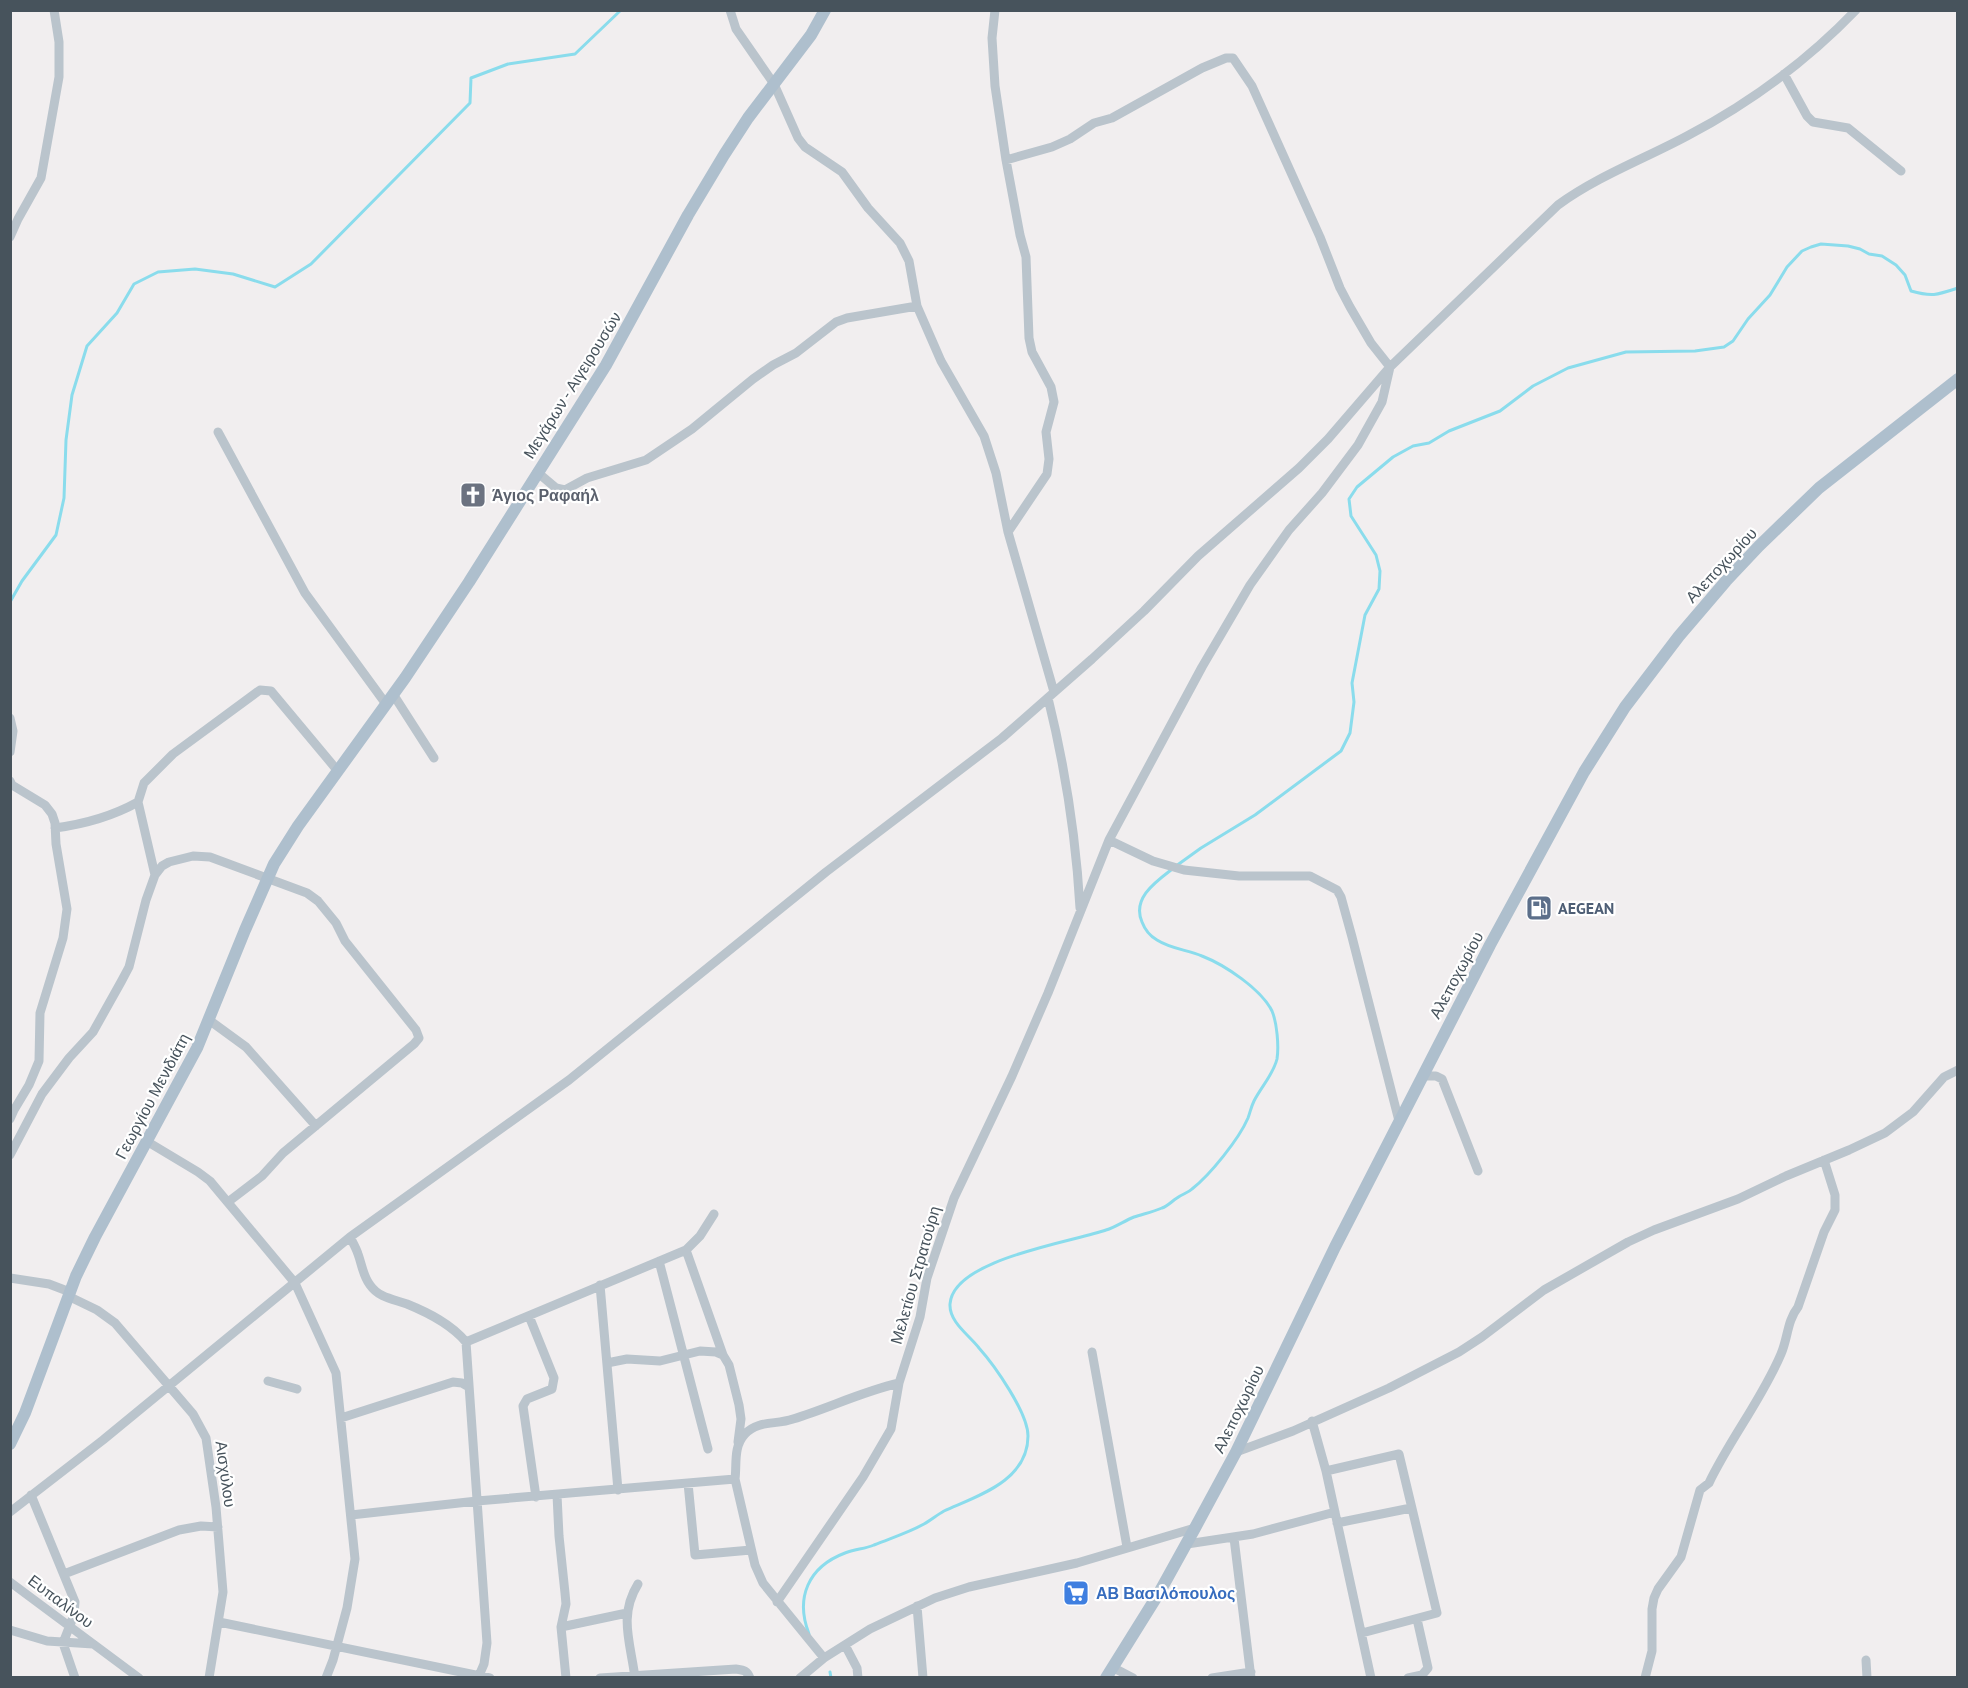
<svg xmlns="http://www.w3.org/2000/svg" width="1968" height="1688" font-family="'PT Sans',sans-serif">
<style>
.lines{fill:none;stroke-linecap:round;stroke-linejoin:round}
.stream{stroke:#8adcec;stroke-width:3}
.minor{stroke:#bac4cc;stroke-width:9}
.major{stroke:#aebfcd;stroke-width:12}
.labels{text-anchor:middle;stroke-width:4.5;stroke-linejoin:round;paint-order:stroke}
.street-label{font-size:16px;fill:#47535c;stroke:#fff}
.worship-label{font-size:16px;font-weight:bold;fill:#5b616d;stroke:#fff;text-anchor:start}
.service-label{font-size:16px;font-weight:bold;fill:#4e5e75;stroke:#fff;text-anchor:start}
.shop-label{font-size:16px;font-weight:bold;fill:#366cbe;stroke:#fff;text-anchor:start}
</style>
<rect width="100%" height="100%" fill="#f1eeef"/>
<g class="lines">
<path class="stream" d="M10,602L22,581L56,535L64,498L66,440L72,395L87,346L117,313L134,284L158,272L195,269L233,274L275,287L311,264L470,103L471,78L508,64L575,54L621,10
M1176,866L1201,848L1255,815L1341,751L1350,733L1354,702L1352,683L1365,615L1379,589L1380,571L1376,555L1351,516L1349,499L1357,487L1393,457L1413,446L1429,443L1449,431L1500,411L1533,386L1568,368L1626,352L1695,351L1724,347L1733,341L1748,319L1770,295L1787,267L1802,251L1811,247L1821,244L1848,246L1860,249L1869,254L1882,256L1896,265L1905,275L1911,291C1932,297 1937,295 1958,288
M809,1634C795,1598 808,1567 845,1553C855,1549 865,1549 874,1545C891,1538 908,1533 924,1524C931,1520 937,1515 944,1511C977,1496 1028,1481 1028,1436C1028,1413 995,1366 979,1348C969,1335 949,1322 950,1304C953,1259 1072,1242 1106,1230C1116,1227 1124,1221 1134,1217C1143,1214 1153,1212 1162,1208C1168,1206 1172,1201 1177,1198C1182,1194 1188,1193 1192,1189C1210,1175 1239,1139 1248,1118C1250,1113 1251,1107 1254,1101C1261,1087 1273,1075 1277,1059C1279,1046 1277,1023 1272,1011C1261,989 1225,965 1202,956C1188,950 1171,949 1157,940C1150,936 1145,930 1142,922C1132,899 1154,883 1171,870
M830,1672L831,1678"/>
<path class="minor" d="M730,10L736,29L774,84L798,138L805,147L842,172L868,208L900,243L909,261L917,306
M995,10L992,38L995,86L1006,160L1020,235L1026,257L1029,338L1032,352L1051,387L1054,402L1046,432L1049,459L1047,474L1008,532L1054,692
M1784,74L1807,116L1813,122L1848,128L1901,171
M10,237L18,219L41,178L59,77V42L54,10
M218,432L305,593L386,704
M537,472L556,488L565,490L587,478L646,460L692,429L753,379L773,365L796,353L836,322L847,318L917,306L941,361L984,436L996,473L1008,532
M393,694L434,758
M1048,698C1065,767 1076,837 1080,908
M10,718L13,731L10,752
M10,781L12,785L45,805L52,814L55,823L56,844L67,909L63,938L40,1013L39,1061L29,1085L14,1110L10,1119
M55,828C85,824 111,817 138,802
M1109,840L1153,861L1184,870L1239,876H1310L1337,890L1341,897L1352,937L1399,1121
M155,875L138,802L144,783L173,754L260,690L271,691L337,770
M209,1020L246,1047L316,1126
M1422,1076H1436L1442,1079L1478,1171
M148,1142L198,1172L210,1181L295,1283L336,1373L355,1559L347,1608L333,1660L326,1678
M10,1155L42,1094L69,1058L93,1032L121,982L129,967L146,900L155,875L162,866L169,862L193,856L210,857L307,893L318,901L336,923L345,941L416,1030L419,1038L414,1044L283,1153L262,1176L228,1202
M350,1237C353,1243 356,1248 358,1254C362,1265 363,1276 370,1285C379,1298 393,1299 407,1304C429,1313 451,1324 466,1342L487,1643L484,1664L478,1678
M686,1250L723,1355
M659,1261L708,1449
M10,1278L49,1284L70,1292
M600,1285L618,1490
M68,1296L97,1310L115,1323L193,1414L206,1438L216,1507L223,1592L209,1678
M529,1316L554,1378L552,1389L527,1399L523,1406L536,1497
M466,1342L686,1250L700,1236L714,1214
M1092,1352L1127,1547
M607,1363L627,1359L660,1361L700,1351L716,1352L723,1355L729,1365L739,1405L741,1419L738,1442
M268,1381L297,1389
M341,1418L453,1382L462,1383L469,1387
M1312,1421L1326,1471L1371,1678
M1236,1452L1293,1431L1389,1388L1459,1352L1482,1337L1544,1290L1628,1242L1654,1230L1738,1199L1786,1176L1849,1150L1885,1133L1913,1112L1944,1077L1958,1070
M1326,1471L1399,1454L1437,1613L1362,1633
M735,1479L755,1565L763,1583L824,1658
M688,1483L695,1555L751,1550
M31,1495L75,1602L74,1615L63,1643L75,1678
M557,1495L559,1536L565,1593L566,1604L561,1627L566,1678
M10,1512L103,1440L350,1237L569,1080L826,872L1002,738L1092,659L1144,611L1198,556L1299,468L1328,439L1390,367L1558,205C1598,176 1644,159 1687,136C1750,103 1807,61 1856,10
M351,1515L477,1501L735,1479C737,1464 733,1447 745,1434C758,1420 776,1425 793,1419C829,1408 861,1392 899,1383
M1337,1523L1411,1508
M1234,1538L1251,1678
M1187,1544L1253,1534L1335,1512
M64,1574L179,1530L201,1526L218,1527
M10,1582L139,1678
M777,1602L863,1477L891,1429L899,1383L920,1317L927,1278L954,1198L1012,1076L1048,993L1109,840L1202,667L1250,585L1289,530L1322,493L1358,445L1382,402L1390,367L1371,343L1350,307L1340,288L1320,237L1252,86L1233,58H1226L1202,68L1112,118L1094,123L1070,139L1052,147L1006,160
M917,1606L923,1678
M219,1622L490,1678
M561,1627L627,1613
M10,1630L47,1641L93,1644
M845,1645L857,1668L858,1678
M1866,1660L1867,1678
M1112,1667L1133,1678
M600,1678L736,1669C743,1670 747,1670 750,1678
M635,1678C631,1644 618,1616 638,1584
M800,1678L824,1658L870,1629L935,1598L969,1587L1077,1563L1195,1528
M1212,1678L1251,1672
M1408,1678L1422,1675L1428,1668L1417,1619
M1645,1678L1652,1651V1609L1654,1598L1658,1589L1681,1557L1700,1490L1709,1483C1730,1439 1762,1399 1781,1354C1788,1338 1787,1321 1798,1307L1824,1232L1835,1210V1195L1824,1160"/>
<path class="major" d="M10,1444L25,1413L76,1276L95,1237L197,1048L245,930L274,864L298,826L405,678L469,582L606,365L688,215L724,155L748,118L811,35L825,10
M1106,1678L1159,1593L1195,1528L1236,1452L1335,1247L1490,945L1584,772L1625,707L1679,636L1726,581L1759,546L1819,488L1958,379"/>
</g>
<defs>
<symbol id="church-square" viewBox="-11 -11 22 22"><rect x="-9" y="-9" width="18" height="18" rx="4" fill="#6b7280" stroke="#fff"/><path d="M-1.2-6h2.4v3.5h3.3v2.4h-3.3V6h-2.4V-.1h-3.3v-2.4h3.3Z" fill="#fff"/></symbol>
<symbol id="fuel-square" viewBox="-11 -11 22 22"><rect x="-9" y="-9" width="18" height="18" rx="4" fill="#5c6f8a" stroke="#fff"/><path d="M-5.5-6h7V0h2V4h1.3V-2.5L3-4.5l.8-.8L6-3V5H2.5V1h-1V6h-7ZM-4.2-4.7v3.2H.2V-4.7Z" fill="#fff"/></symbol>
<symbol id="supermarket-square" viewBox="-11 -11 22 22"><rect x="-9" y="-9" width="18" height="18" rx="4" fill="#3f7fe0" stroke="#fff"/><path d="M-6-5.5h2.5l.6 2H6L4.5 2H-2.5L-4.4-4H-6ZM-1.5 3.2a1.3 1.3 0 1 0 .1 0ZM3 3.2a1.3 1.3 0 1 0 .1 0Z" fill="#fff"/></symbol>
</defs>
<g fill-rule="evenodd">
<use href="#church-square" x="458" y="480" width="30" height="30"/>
<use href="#fuel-square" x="1524" y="893" width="30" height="30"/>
<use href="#supermarket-square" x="1061" y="1578" width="30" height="30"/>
</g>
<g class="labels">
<g class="street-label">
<text transform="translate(572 385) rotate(-58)" y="6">Μεγάρων - Αιγειρουσών</text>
<text transform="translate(1721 565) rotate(-47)" y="6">Αλεποχωρίου</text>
<text transform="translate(1456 975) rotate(-62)" y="6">Αλεποχωρίου</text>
<text transform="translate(152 1096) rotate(-62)" y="6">Γεωργίου Μενιδιάτη</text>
<text transform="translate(915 1275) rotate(-74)" y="6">Μελετίου Στρατούρη</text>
<text transform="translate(1238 1409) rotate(-64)" y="6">Αλεποχωρίου</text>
<text transform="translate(226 1474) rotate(82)" y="6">Αισχύλου</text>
<text transform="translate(61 1601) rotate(37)" y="6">Ευπαλίνου</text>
</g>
<g class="worship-label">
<text x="492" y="501">Άγιος Ραφαήλ</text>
</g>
<g class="service-label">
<text x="1558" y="914">AEGEAN</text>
</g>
<g class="shop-label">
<text x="1096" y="1599">ΑΒ Βασιλόπουλος</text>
</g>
</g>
<rect width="1968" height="1688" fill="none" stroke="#47535c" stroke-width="24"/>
</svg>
